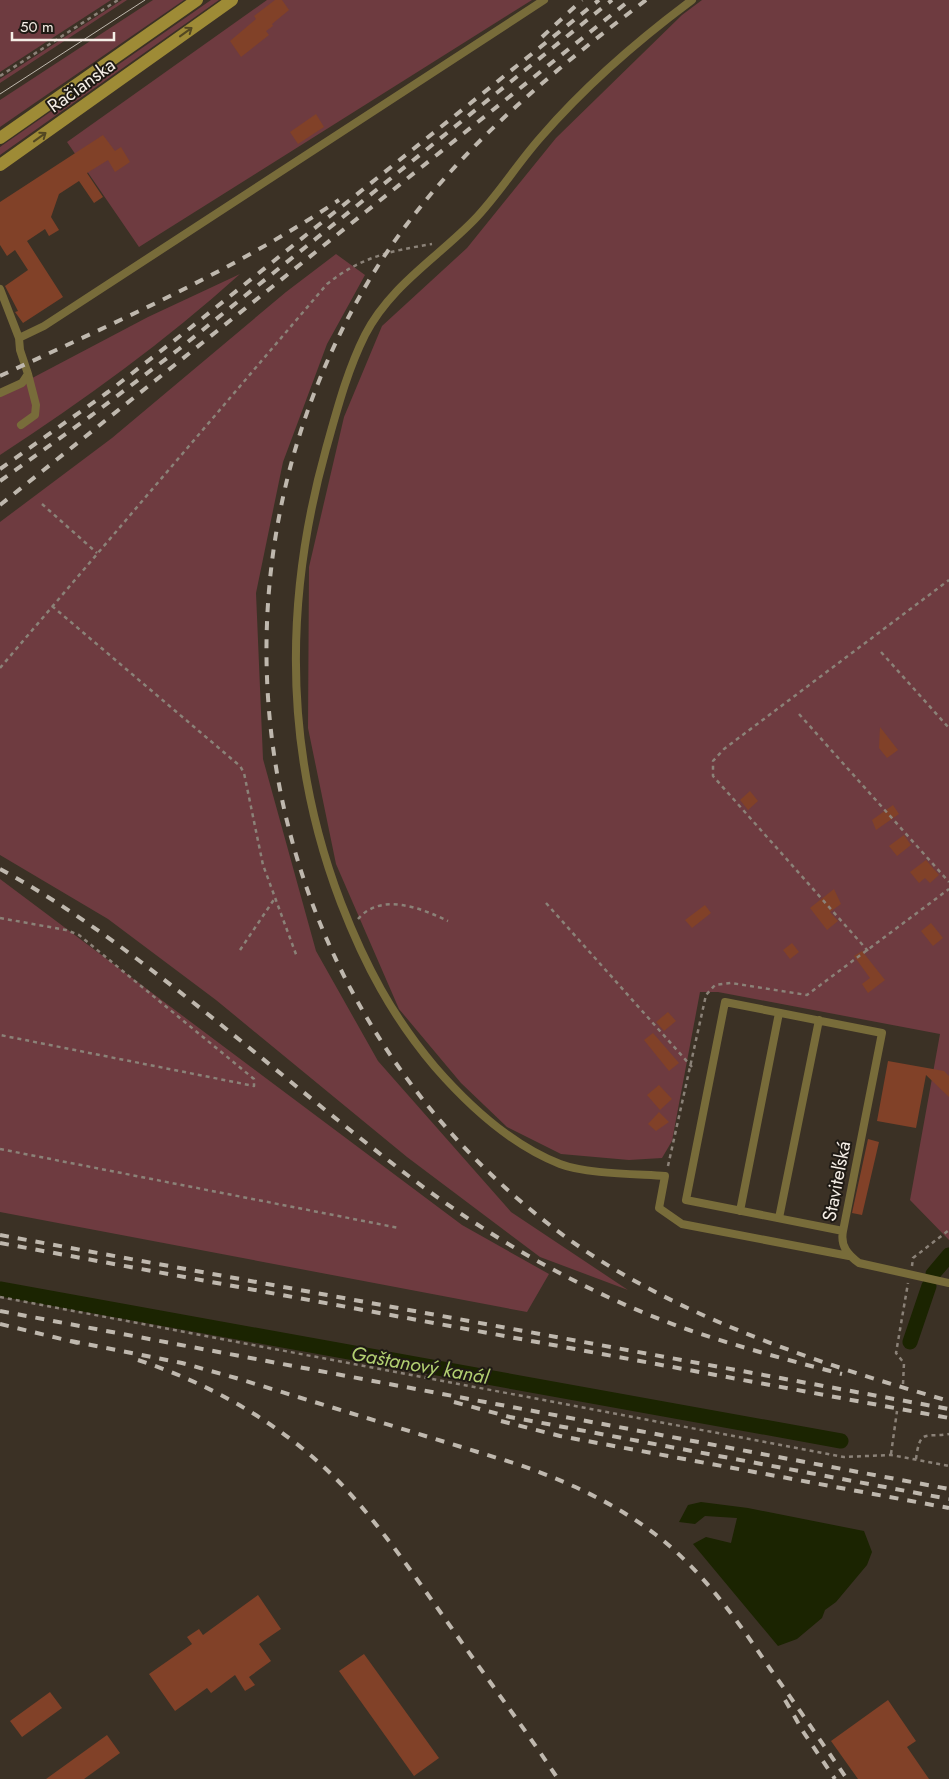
<svg xmlns="http://www.w3.org/2000/svg" width="949" height="1779" font-family="Jost,sans-serif">
<style>
.green{fill:#6e3b40}
.water{fill:#1b2401}
.lines{fill:none;stroke-linecap:round;stroke-linejoin:round}
.canal{stroke:#1b2401;stroke-width:15}
.building{fill:#814128}
.path{stroke:#8b8278;stroke-width:2.5;stroke-dasharray:4 4;stroke-linecap:butt}
.lane{stroke:#786c3a;stroke-width:8}
.secondary{stroke:#9e8b36;stroke-width:12}
.tram{stroke:#bfb8ae;stroke-width:1}
.rail{stroke:#bfb8ae;stroke-width:4;stroke-dasharray:9 9;stroke-linecap:butt}
.oneway{stroke:#524722}
.labels{text-anchor:middle;stroke-width:4;stroke-linejoin:round;paint-order:stroke}
.street-label{font-size:19px;fill:#f5eee6;stroke:#1f1a14}
.water-label{font-size:20px;font-style:italic;fill:#b2d071;stroke:#1f1a14}
</style>
<rect width="100%" height="100%" fill="#3b3125"/>
<path class="green" d="M0,0H111L0,72Z
M122,0H127L0,83V79Z
M153,0H184L0,127V100Z
M211,0H219L0,155V147Z
M267,0H532L139,247L67,142Z
M702,0H949V1240L910,1200L940,1034L718,992H700L672,1141L662,1158L629,1160L561,1154L507,1127L461,1083L399,1009L336,864L308,728L309,567L344,417L382,326L467,248L556,138L682,15Z
M336,254L365,275L327,344L283,462L256,593L263,759L316,951L378,1061L511,1212L628,1290L540,1257L407,1157L216,1000L108,919L0,855V522L112,438L286,292Z
M240,274C166,341 84,400 0,455V395L148,317Z
M0,879L462,1225L549,1274L527,1312L0,1212Z"/>
<path class="water" d="M701,1502L748,1508L864,1531L872,1552L867,1565L836,1602L825,1610L822,1618L797,1639L778,1646L693,1544L706,1537L731,1543L737,1518L705,1516L695,1524L679,1522L688,1505Z"/>
<g class="lines">
<path class="canal" d="M933,1274L949,1255
M0,1289L841,1441
M910,1342L929,1286"/>
</g>
<path class="building" d="M275,0H282L289,10L272,24L273,26L266,31L269,35L241,57L230,41L256,19L254,16Z
M316,114L324,127L298,144L290,132Z
M103,135L115,151L121,147L130,162L115,172L108,160L87,173L103,197L94,203L79,181L59,194L51,217L59,230L49,236L45,229L27,241L63,297L23,323L15,312L18,311L5,286L28,270L15,250L7,256L0,245V202Z
M880,727L898,750L887,758L879,748Z
M750,791L758,801L748,810L740,800Z
M893,805L899,814L876,830L872,820Z
M904,835L911,845L897,856L889,846Z
M926,860L939,875L930,883L925,878L919,883L910,872Z
M834,889L841,904L830,912L838,921L827,930L810,908Z
M705,905L711,913L692,928L685,920Z
M931,923L943,938L933,946L921,931Z
M792,943L799,952L790,959L783,950Z
M862,951L885,980L868,993L862,984L870,978L854,956Z
M668,1012L676,1021L664,1031L656,1022Z
M653,1033L679,1063L669,1071L644,1040Z
M888,1061L944,1071L949,1076V1097L926,1075L916,1128L877,1121Z
M659,1085L672,1099L660,1110L647,1095Z
M659,1112L669,1122L656,1131L648,1124Z
M868,1139L879,1142L862,1215L852,1213Z
M258,1595L281,1629L259,1644L271,1661L249,1677L255,1685L245,1691L235,1675L211,1693L207,1688L175,1711L149,1674L192,1644L187,1637L199,1629L203,1635Z
M364,1654L439,1758L414,1776L339,1671Z
M50,1692L62,1708L22,1737L10,1721Z
M888,1700L916,1741L907,1747L929,1779H858L831,1741Z
M107,1735L120,1753L84,1779H46Z"/>
<g class="lines">
<path class="path" d="M0,76L118,0
M42,504L97,553
M52,606L240,766L244,773L263,865L297,957
M881,652L949,728
M0,668L327,284C361,257 390,251 432,244
M799,714L949,882
M546,903L692,1067
M0,918L66,930L79,935L254,1079V1086L0,1035
M358,919C381,892 421,908 448,921
M240,950L275,898
M868,951L713,776V761L724,749L949,580
M0,1149L399,1228
M668,1166L706,995L715,985L731,983L807,995L949,889
M912,1266L913,1258L949,1230
M0,1297L844,1457L891,1455L949,1466
M903,1384L904,1363L896,1353L908,1283
M891,1454L897,1411
M916,1459C920,1428 925,1438 949,1434"/>
<path class="lane" d="M692,0C637,41 586,85 541,137C517,164 499,194 474,220C437,258 390,286 365,335C347,371 337,410 326,449C283,603 284,754 341,903C365,965 392,1016 435,1067C469,1106 511,1145 560,1164C586,1174 637,1174 665,1176L659,1208L682,1224L849,1256
M0,289L19,338L20,350L28,374L22,383L0,393
M19,338L44,326L544,0
M21,425L35,415L36,405L28,374
M740,1211L779,1013
M779,1218L819,1020
M843,1231L686,1200L725,1002L882,1033L843,1231C840,1246 848,1255 859,1263L949,1283"/>
<path class="secondary" d="M0,138L197,0
M0,165L232,0"/>
<path class="tram" d="M0,94L145,0"/>
<path class="rail" d="M646,0C540,81 437,166 368,282C176,606 264,1017 567,1238C676,1317 820,1364 949,1401
M542,37L582,0
M0,376C116,322 233,271 339,200
M0,469L108,392L189,329L599,0
M0,481L92,415L179,349L612,0
M0,505L630,0
M0,869C50,896 96,928 141,962C231,1030 316,1105 406,1174C492,1240 587,1294 689,1330C739,1347 791,1361 842,1374
M0,1235L949,1409
M0,1243L949,1418
M0,1311L949,1489
M0,1324L78,1343
M71,1341L182,1363L236,1378L517,1464C566,1481 613,1502 655,1534C703,1571 737,1620 771,1670C797,1706 822,1743 847,1779
M138,1360C214,1385 287,1427 343,1486C384,1530 418,1581 453,1630C488,1680 525,1729 558,1779
M454,1402L510,1417L949,1499
M501,1421L560,1436L949,1508
M785,1700L804,1733L835,1779"/>
</g>
<defs><path id="oneway-shaft" d="M-6 0H5M1.5-3L5.5 0L1.5 3" fill="none" stroke-width="1.6" stroke-linecap="round" stroke-linejoin="round" transform="scale(1.25)"/></defs>
<g class="oneway">
<use href="#oneway-shaft" transform="translate(186 32) rotate(-36)"/>
<use href="#oneway-shaft" transform="translate(40 137) rotate(-36)"/>
</g>
<g class="labels">
<g class="street-label">
<text transform="translate(81 85) rotate(-36)" y="7">Račianska</text>
<text transform="translate(836 1181) rotate(-79)" y="7">Staviteľská</text>
</g>
<g class="water-label">
<text transform="translate(420 1365) rotate(10)" y="7">Gaštanový kanál</text>
</g>
</g>
<path d="M12 32v8h102v-8" fill="none" stroke="#f5eee6" stroke-width="2.5"/>
<text x="20" y="32" font-size="15" fill="#f5eee6" stroke="#1f1a14" stroke-width="4" paint-order="stroke">50 m</text>
</svg>
